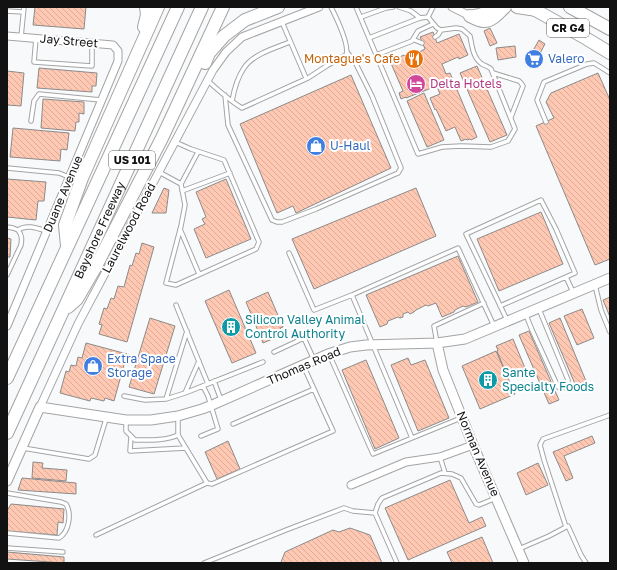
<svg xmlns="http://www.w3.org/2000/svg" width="617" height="570" font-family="'Golos Text',sans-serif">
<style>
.building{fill:url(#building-back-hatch);stroke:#8c8b8a}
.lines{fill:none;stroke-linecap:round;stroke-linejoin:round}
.lane-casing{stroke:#a3a4a5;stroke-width:5.5}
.street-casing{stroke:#a3a4a5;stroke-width:9}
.secondary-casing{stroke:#a3a4a5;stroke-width:11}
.highway-casing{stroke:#a3a4a5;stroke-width:14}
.lane{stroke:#fff;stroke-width:3.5}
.street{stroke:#fff;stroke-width:7}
.secondary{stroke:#fff;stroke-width:9}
.highway{stroke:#fff;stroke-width:12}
.labels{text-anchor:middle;stroke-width:4;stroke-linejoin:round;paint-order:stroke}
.shield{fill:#fff;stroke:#59595a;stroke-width:1}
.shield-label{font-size:11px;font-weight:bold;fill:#121213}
.street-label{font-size:12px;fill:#121213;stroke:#fff}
.food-label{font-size:12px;fill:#c56008;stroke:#fff;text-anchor:end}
.shop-label{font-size:12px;fill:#366cbe;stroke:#fff;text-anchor:start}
.hotel-label{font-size:12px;fill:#b23c85;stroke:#fff;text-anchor:start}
.culture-label{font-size:12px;fill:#0d838f;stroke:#fff;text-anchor:start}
</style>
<defs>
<pattern id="building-back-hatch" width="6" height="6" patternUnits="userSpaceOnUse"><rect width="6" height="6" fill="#ffc8b2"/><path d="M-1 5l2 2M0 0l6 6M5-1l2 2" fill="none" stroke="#daab98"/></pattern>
</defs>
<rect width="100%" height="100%" fill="#f8f9fb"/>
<path class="building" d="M35,7H86L84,29L33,25Z
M490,28L497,43L490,46L484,31Z
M433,32L437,43L459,34L468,55L459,59L458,57L442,64L446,74L450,73L477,137L471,140L470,139L467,140L466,139L461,141L455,127L446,131L436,109L435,110L430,98L440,94L434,80L431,82L434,87L406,98V97L401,99L399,93L403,91L390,61L404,55L405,56L418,51L419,52L425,49L420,37Z
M539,40L545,44L534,64L531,62L530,65L526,63Z
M515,46L516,57L498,60L496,48Z
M477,66L507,135L490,142L460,73Z
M39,68L97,73L96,86H92V92L37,88Z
M7,71L24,73L21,106L7,105Z
M598,73L610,100V259L595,265L536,126L554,118L546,102L551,93Z
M351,75L391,168L296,213L293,206L277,213L240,124Z
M424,93L444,140L427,147L407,101Z
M43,99L84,102V114L79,113V122H76L75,131L41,128Z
M13,128L69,133L67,150L61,149L60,161L10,157Z
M7,179L46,182L44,201H38L36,220L7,217Z
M226,179L251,239L206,258L194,229L205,224L202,219L206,217L196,192Z
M164,188L169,190L166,213H152Z
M416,188L436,236L314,289L292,239Z
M541,212L563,264L499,291L477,239Z
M7,238L11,239L10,257H7Z
M142,243L154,247L127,342L99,334L102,325L99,324L104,308L107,309L111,298L114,299L118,286L124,287L130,265L132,266L136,253L139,254Z
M458,256L478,302L466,307L463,306L455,310L454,312L442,317L436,303L428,306L426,305L416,310L414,312L410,314L408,312L403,314V317L400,318L398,317L388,321L387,324L380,327L366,295Z
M229,290L256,353L232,363L205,301Z
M268,292L283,327L280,328L282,331L276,334L277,337L263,343L246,302Z
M610,297V317L603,300Z
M582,309L594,338L577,345L564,316Z
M150,318L175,326L154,394L129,387Z
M560,318L588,386L578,391L549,323Z
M529,331L559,400L549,404L519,335Z
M513,339L525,368L507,376L497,351L498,350L496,346Z
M86,343L127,354L114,401L105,398L104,401L91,398L90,401L60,393L66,371L69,372L71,365L76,366L78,357L82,358Z
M496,351L515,394L480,409L462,366Z
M408,358L411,365L425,360L449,418L418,431L391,365Z
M366,360L399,438L375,449L342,370Z
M592,436L595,443L564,456L573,478L566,481L553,452Z
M228,441L240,469L217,479L205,452Z
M33,462L43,463L42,468L67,470L66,481L32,478Z
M538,463L548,485L526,495L517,473Z
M22,478L76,483V494L18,490Z
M450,480L469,523L482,517L486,526L408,560L385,508Z
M11,504L64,509L63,523L58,522L57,535L7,531V511Z
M350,528L370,535L382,563H281V562L285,552L333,530L339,532Z
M482,537L493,563H452L447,552Z
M7,552L64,557V563L7,559Z"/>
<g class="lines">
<defs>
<path id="lane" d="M356,7L418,154L442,147L461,146L491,147L508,141L515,129L491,69C488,66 485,66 482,64C473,58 472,46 470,36L462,29L456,28L441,30L437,28L428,17
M399,7L411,11L420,18
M7,11L23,12
M361,17L386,8L393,7
M282,22L306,78
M21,37L24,7
M435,37L438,35L441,30
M36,38L34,62L92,66V44
M369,38L420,18L428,17L433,7
M413,39L417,41L422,43
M376,55L412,41L418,31L433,24
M493,73L519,81L521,83L523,86L511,117
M208,81C218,90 230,101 242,108L308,78L328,65L346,55C350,45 336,17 331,7
M225,95L228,125L272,220L277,222H282L316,209L398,173L401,168L372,96L356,64L347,52
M232,101C234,90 237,78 244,68C253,54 275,48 290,42
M31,121L34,101L39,94L101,100
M546,122L537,100L544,82L587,64L594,63L610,73
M7,168L59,173L69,177
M159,172L181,184L185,205L181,226L166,283L176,285L256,249L259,242L224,160L191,149L175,142
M181,184L198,152
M182,191L230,173
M7,227L13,228L18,230
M180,229L199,274
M289,253L314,310L352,295
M7,275L21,245C22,239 22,235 18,230C26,224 37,228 46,231
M566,277L573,292
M595,285L601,310L610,332
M176,305L208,384
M500,306L575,273L556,229L541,200L466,234L507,320
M526,315L532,330L558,387L560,388L566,387L568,383V380L539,309
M437,343L434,326L484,303
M274,352L304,338L314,360
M329,354L373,454L412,438L352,295L458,248L494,326
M214,381L221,400
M185,393L199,361
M124,396L145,400L166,399L185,393L263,362
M166,399L187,331
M126,420V431L135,440C149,440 165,441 178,435V417
M233,424L314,389
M178,435L207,483L212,484L333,431L303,365
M131,436L130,451L186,448
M201,436L218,429L208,396L203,386
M412,438L461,418
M23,448L89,459L95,455L106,419
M440,457L445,473
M7,493L61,502L66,504C72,514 69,532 59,538L7,533
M375,513L378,504L382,498L441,473L452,474L461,478L476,504L479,505L496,498
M96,535L207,483
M7,548L63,552
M519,549L549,536L566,527
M204,563L286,530L344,508L353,511L375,513L397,563
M586,563L581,555L568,526L566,527L544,460L540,445L543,439L610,415"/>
<path id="street" d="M452,7L470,16
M7,36L113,45L118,51V61L7,326
M40,407L78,324L213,70L226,52L242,37L319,7
M351,485L406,462L440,457L473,445"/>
<path id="secondary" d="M437,343L443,370L473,445L524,563
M7,481L40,407L126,420H151L178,416L202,409L210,406L328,354L350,347L366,345L437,343L465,339L610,278"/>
<g id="highway">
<path d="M517,7L537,10"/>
<path d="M530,7L587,39L610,53"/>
<path d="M570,7L610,29"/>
<path d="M470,16C474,18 479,21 483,21C492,22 499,12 505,7"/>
<path d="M474,16C481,15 486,14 490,7"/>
<path d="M144,27L147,15L146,7"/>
<path d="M205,63L209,53L224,36L245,20L278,7"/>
<path d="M67,246L65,225L82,178L158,7"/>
<path d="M68,307L77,299L95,268L162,138L223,7"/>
<path d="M7,378L178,7"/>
<path id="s1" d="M7,433L202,7"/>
</g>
</defs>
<use href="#lane" class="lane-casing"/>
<use href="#street" class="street-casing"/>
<use href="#secondary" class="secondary-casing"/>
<use href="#highway" class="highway-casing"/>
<use href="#lane" class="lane"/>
<use href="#street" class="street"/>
<use href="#secondary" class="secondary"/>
<use href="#highway" class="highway"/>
</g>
<defs>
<symbol id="restaurant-disc" viewBox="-11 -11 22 22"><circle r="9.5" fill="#e8710a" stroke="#fff"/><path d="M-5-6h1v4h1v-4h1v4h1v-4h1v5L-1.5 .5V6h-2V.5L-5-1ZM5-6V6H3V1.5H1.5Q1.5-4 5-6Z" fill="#fff"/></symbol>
<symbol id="supermarket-disc" viewBox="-11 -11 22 22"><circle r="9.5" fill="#3f7fe0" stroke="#fff"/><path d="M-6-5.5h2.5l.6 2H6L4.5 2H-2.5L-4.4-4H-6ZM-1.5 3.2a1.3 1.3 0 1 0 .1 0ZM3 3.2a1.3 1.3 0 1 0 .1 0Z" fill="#fff"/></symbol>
<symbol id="hotel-disc" viewBox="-11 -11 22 22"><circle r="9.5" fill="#d1479c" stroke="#fff"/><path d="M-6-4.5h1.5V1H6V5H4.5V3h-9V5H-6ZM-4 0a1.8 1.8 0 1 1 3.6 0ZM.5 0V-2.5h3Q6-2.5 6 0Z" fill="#fff"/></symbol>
<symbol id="shop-disc" viewBox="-11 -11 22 22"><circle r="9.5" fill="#3f7fe0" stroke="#fff"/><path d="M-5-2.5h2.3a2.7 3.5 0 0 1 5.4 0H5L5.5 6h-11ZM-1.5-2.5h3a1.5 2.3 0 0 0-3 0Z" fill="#fff"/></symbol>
<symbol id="building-disc" viewBox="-11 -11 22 22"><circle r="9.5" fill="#0f9aa8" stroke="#fff"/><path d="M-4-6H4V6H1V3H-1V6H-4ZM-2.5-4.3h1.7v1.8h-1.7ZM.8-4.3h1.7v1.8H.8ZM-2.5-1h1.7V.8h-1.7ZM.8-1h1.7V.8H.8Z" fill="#fff"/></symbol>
</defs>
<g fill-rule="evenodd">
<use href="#restaurant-disc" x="403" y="48" width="22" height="22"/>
<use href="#supermarket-disc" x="523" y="48" width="22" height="22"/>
<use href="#hotel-disc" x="405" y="73" width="22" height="22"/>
<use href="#shop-disc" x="305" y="135" width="22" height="22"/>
<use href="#building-disc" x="220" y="316" width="22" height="22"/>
<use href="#shop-disc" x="82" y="355" width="22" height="22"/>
<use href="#building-disc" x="477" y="369" width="22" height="22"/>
</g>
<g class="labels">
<g class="shield">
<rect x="547" y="19" width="42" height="18" rx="3"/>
<rect x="109" y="151" width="46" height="18" rx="3"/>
</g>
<g class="shield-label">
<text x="568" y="32">CR G4</text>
<text x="132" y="164">US 101</text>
</g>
<g class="street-label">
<text transform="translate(69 41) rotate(5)" y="4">Jay Street</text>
<text transform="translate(63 194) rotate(-67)" y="4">Duane Avenue</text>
<text transform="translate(129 228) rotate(-62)" y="4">Laurelwood Road</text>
<text dy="4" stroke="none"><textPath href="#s1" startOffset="223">Bayshore Freeway</textPath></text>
<text transform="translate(304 366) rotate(-23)" y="4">Thomas Road</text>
<text transform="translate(478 454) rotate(67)" y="4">Norman Avenue</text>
</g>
<g class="food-label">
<text x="400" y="63">Montague's Cafe</text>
</g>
<g class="shop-label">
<text x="548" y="63">Valero</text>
<text x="330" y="150">U-Haul</text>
<text x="107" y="363">Extra Space<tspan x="107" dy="14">Storage</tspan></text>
</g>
<g class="hotel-label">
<text x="430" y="88">Delta Hotels</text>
</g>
<g class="culture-label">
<text x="245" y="324">Silicon Valley Animal<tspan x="245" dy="14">Control Authority</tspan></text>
<text x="502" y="377">Sante<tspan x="502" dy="14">Specialty Foods</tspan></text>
</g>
</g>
<rect width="617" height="570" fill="none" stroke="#121213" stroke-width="16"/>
</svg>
